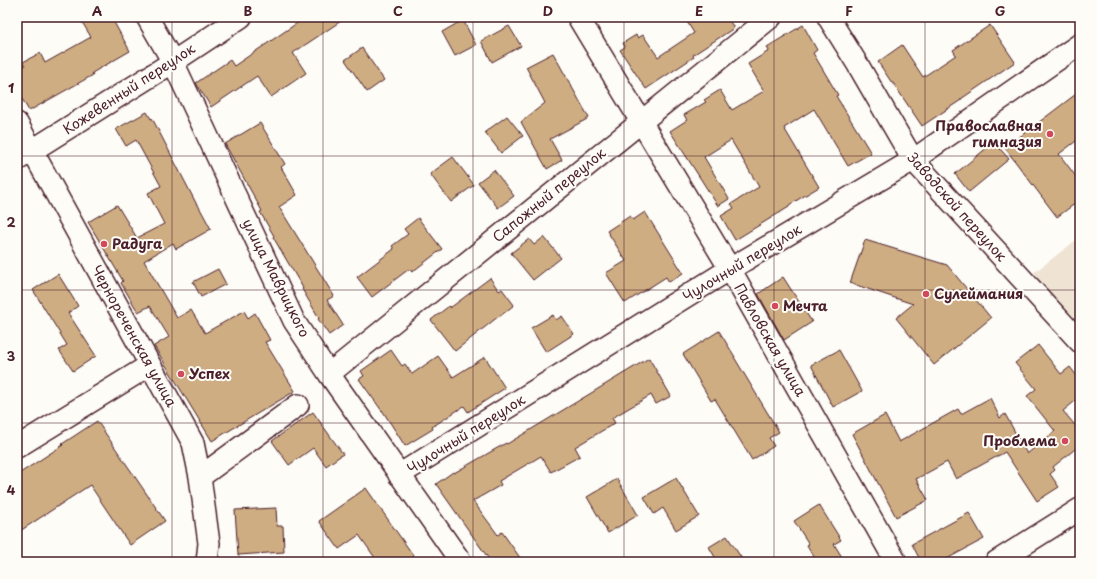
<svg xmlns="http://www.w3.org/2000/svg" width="1097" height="579" font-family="'Playpen Sans',sans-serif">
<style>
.built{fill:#efe4d4}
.building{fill:#cfad82;stroke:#4a1f2b}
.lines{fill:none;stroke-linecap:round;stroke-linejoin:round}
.minor-casing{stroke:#4a1f2b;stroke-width:24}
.minor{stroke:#fdfcf7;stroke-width:21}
.grid{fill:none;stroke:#4a1f2b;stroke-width:1;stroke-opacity:0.55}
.poi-dot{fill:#d1495b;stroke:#fdfcf7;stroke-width:1.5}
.labels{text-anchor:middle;stroke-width:4;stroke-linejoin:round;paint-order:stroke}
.street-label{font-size:14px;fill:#4a1f2b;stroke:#fdfcf7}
.poi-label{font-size:14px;font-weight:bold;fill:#4a1f2b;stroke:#fdfcf7;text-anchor:start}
.neatline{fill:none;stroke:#4a1f2b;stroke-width:1.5}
.grid-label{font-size:13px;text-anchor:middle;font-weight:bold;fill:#4a1f2b}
</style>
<rect width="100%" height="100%" fill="#fdfcf7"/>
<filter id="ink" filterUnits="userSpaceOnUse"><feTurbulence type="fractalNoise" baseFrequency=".025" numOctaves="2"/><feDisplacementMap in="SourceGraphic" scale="8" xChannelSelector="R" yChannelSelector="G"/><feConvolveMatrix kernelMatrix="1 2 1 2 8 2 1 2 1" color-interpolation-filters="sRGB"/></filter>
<g filter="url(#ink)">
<path class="built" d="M1080,237V323L1031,275Z"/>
<path class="building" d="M79,17H111L130,51L92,73L93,75L29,111L17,90V71L25,66L23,62L40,53L45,63L91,37Z
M306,17H347L293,53L306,73L271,97L257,76L211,107L196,83L230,60L234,66Z
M684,17H727L734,28L693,55L694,57L646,89L620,50L625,47L623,43L636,35L638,38L643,35L658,57L694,33Z
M463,20L476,45L455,56L442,32Z
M803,25L817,50L813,53L838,95L836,96L871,153L848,166L814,109L784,128L819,187L789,205V207L735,240L721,216L734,208L731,204L759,187L731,140L704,157L729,199L718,206L670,131L687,120L684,115L706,102L704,100L720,90L732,110L764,91L748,64L769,51L767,47Z
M990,25L1015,62L961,99V100L922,126L893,83H892L878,62L902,45L923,77L956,55L953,50Z
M509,26L521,46L492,62L481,41Z
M362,48L384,80L367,92L345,60Z
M553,53L589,118L550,139L562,160L547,169L521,122L545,103L526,67Z
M1080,91V138L1059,154L1080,182V200L1057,217L1005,148Z
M147,112L151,119L152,118L197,205H198L211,229L176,249L173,243L144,261L177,318L191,310L205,333L244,311L248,318L255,313L270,340L265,342L295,391L212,441L154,346L169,337L150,306L138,312L121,283L123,281L88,222L117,205L137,238L164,224L148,193L161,186L136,140L126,146L116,129Z
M507,116L523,136L501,153L485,132Z
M260,123L285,164L281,167L297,195L279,207L334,296L327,300L343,325L329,335L318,319L319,318L302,289L303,288L273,237L274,236L260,212L262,211L225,144Z
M994,142L1009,159L969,192L955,174Z
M453,157L474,185L451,202L430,174Z
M494,170L514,196L498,208L478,182Z
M645,212L683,273L669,282L666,277L625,303L606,273L626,261L607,231L630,216L633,220Z
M418,218L442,249L412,272L409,269L372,297L357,277L394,249L392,246L408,234L404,229Z
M544,237L561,258L533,280L511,253L529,239L534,245Z
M865,240L947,265L991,318L934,365L896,318L913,304L850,283Z
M218,269L226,284L201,297L193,282Z
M58,274L78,306L68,313L96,356L73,371L59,350L67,345L33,290Z
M783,277L812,322L784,340L758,294Z
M490,278L499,291L502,289L514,305L499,317V316L455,351L431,320L449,306L450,308Z
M553,315L556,320L562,316L574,334L546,352L531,328Z
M719,331L735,357H734L779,432L769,438L774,446L752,460L715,399L711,401L683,354Z
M1038,345L1061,374L1070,367L1080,380V397L1063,411L1080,431V445L1053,467L1055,470L1050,474L1059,487L1037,501L1005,452L956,479L947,462L916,479L928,500L896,517L852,434L885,415L899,442L958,409L961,414L990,398L1000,418L1005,414L1027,454L1055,431L1027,396L1036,389L1015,363Z
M391,350L402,366L405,364L412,374L438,356L453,377L485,357L505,388L468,412L464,406L432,427L433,429L405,446L382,410V411L359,379L364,376L361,371Z
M839,350L862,391L833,407L811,365Z
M649,358L671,396L656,404L651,395L612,418L615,423L575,447L580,456L551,472L541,456L499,481L501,485L473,501L498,535L502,532L523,562H491L436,484L453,472L454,473L506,443L507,444Z
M313,412L343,454L326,466L313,448L289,465L272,441Z
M97,421L165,521L130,545L90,485L17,533V475L63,445L62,444Z
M676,478L699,516L676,530L663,508L654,514L644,497Z
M617,479L638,515L608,533L587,497Z
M366,488L396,531L418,562H378L359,535L339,549L319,521Z
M819,505L841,540L834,544L845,562H817L807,545L809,544L794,521Z
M276,508L277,526H283L284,552L238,555L235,510Z
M969,513L984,539L941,562H921L912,544Z
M727,536L744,562H718L709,547Z"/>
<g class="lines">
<defs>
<path id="minor" d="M147,17L173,62L294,321L329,374L461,562
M578,17L730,269L896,562
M828,17L858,65L913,160L1080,342
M17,123L193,443L200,477L209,543L207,562
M17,160L173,62L241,17
M329,374L771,17
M17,447L150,365
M399,475L730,269L913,160L1080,44
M200,477L298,405
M996,562L1080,509"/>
</defs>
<use href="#minor" class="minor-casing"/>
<use href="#minor" class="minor"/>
</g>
</g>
<path class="grid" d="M172,17V562M323,17V562M473,17V562M624,17V562M774,17V562M925,17V562M17,156H1080M17,290H1080M17,423H1080"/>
<g class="poi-dot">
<circle cx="1050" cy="134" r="4"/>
<circle cx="104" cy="244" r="4"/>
<circle cx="926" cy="294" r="4"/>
<circle cx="775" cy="306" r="4"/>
<circle cx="181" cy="374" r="4"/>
<circle cx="1065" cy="441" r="4"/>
</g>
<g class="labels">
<g class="street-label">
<text transform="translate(129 89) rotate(-33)" y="5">Кожевенный переулок</text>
<text transform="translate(549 195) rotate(-39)" y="5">Сапожный переулок</text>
<text transform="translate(957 207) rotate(48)" y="5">Заводской переулок</text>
<text transform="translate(742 263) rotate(-31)" y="5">Чулочный переулок</text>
<text transform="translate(276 278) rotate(63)" y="5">улица Маврицкого</text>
<text transform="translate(134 336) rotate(61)" y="5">Чернореченская улица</text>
<text transform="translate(770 340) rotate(60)" y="5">Павловская улица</text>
<text transform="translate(466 434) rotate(-32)" y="5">Чулочный переулок</text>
</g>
<g class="poi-label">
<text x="1042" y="131" text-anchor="end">Православная<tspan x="1042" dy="16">гимназия</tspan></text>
<text x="112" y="249">Радуга</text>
<text x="934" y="299">Сулеймания</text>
<text x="783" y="311">Мечта</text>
<text x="189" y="379">Успех</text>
<text x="1057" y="446" text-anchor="end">Проблема</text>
</g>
</g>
<rect width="1097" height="579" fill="none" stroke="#fdfcf7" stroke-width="44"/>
<rect x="22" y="22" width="1053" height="535" class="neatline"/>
<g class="grid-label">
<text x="97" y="16">A</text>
<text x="248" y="16">B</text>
<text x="398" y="16">C</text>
<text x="548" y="16">D</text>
<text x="699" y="16">E</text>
<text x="849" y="16">F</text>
<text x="1000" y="16">G</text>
<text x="11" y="93">1</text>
<text x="11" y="227">2</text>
<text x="11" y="361">3</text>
<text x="11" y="495">4</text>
</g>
</svg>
